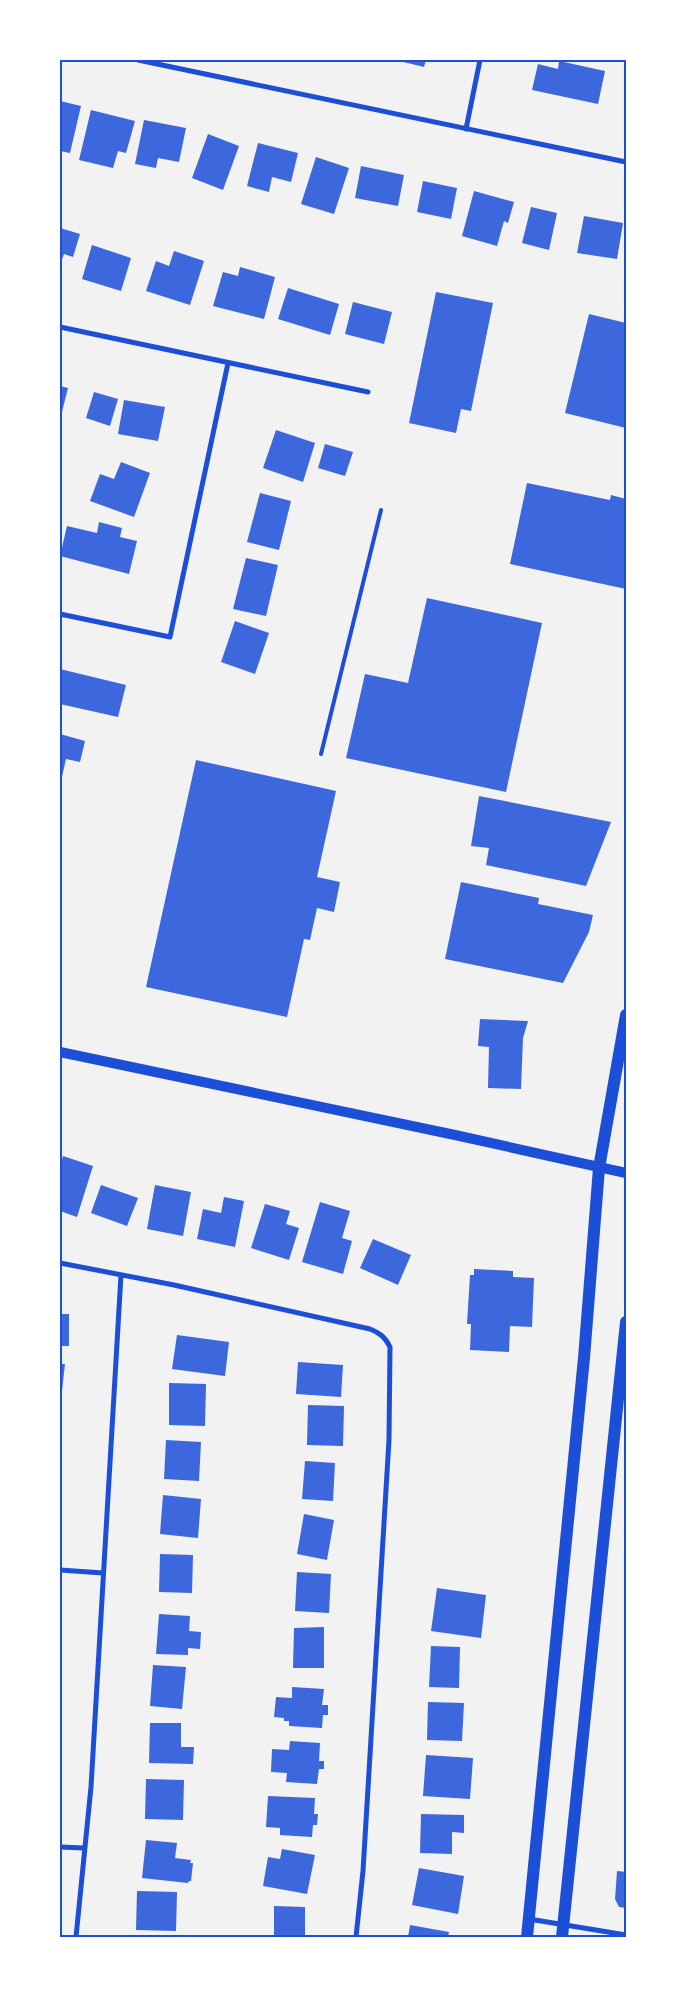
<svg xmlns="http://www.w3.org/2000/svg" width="686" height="1997" font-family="Barlow,sans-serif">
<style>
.building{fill:#3d67dc}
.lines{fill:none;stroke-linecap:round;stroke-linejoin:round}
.service{stroke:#1d4ed8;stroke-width:4}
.minor{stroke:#1d4ed8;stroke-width:5}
.secondary{stroke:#1d4ed8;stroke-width:10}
.primary{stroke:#1d4ed8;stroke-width:12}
.neatline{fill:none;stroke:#1d4ed8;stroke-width:2}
</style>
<rect width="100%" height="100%" fill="#f2f2f2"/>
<path class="building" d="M395,60H426L424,67Z
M559,61L605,71L598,104L532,90L538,64L558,69Z
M60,101L81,106L70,153L60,151Z
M91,110L135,121L126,153L118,151L113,168L79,160Z
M144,120L186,128L179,162L158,158L156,168L135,164Z
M208,134L239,146L223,190L192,178Z
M258,143L298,153L291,182L272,177L269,192L247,186Z
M316,157L349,168L334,214L301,204Z
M361,166L404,175L398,206L355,198Z
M423,181L457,188L451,219L417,212Z
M474,191L514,202L508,223L504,221L497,246L462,236Z
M531,207L557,213L549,250L522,243Z
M584,216L623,223L617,259L577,253Z
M60,228L80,234L73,257L64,254L60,265Z
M92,245L131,258L121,291L82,279Z
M174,251L204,261L190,305L146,291L156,261L169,266Z
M240,267L275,277L264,319L213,306L223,272L238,276Z
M288,288L339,304L330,335L278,319Z
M436,292L493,303L471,411L461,409L456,433L409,423Z
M353,302L392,312L384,344L345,334Z
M589,314L626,323V428L565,413Z
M60,386L68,388L61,416H60Z
M94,392L118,399L110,426L86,418Z
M124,400L165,407L158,441L118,434Z
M276,430L315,443L303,482L263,468Z
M325,444L353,452L345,476L318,468Z
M121,462L150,473L134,517L90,501L100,474L114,479Z
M527,483L610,500L611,495L626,499V589L510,564Z
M260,493L291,501L279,550L247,542Z
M99,522L122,528L120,537L137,541L129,574L60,556L67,526L97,533Z
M246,558L278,565L266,616L233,609Z
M427,598L542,623L506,792L346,758L365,674L408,683Z
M235,621L269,633L255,674L221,662Z
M60,669L126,685L118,717L60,704Z
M60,734L85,741L80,762L66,759L62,777L60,776Z
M196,760L336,791L317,877L340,882L334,912L317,908L310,940L304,939L287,1017L146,987Z
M479,796L611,822L586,886L486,865L489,848L471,846Z
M461,882L539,898L538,904L593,915L589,932L563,983L445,959Z
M480,1019L528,1021L523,1038L521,1089L488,1088L489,1047L478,1046Z
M63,1156L93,1166L77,1217L60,1211V1166Z
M101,1185L138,1198L127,1226L91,1213Z
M155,1185L191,1192L183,1236L147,1229Z
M224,1197L244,1201L235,1247L197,1239L203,1209L221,1213Z
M320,1202L350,1211L342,1238L352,1241L343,1274L302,1262Z
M265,1204L290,1211L286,1224L299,1228L289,1260L251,1248Z
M373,1239L411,1255L398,1285L360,1268Z
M474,1269L513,1271V1277L534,1278L532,1327L510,1326L509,1352L470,1350L471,1324H467L470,1275H474Z
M60,1314H69V1346H60Z
M177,1335L229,1342L225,1376L172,1369Z
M298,1362L343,1365L341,1397L296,1394Z
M60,1364H65L61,1400L60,1399Z
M169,1383L206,1384L205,1426L169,1425Z
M308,1405L344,1406L343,1446L307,1445Z
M166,1440L201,1442L199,1481L164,1479Z
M305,1461L335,1463L333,1501L302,1499Z
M163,1495L201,1499L198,1538L160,1534Z
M304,1514L334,1520L327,1560L297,1554Z
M160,1554L193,1555L192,1593L159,1592Z
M297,1572L331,1574L329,1613L295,1611Z
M437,1588L486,1595L481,1638L431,1631Z
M159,1614L190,1616L189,1631L201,1632L200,1649L188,1648V1655L156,1654Z
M324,1627V1668H293L294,1628Z
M431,1646L460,1647L459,1688L429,1687Z
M153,1665L186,1667L182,1709L150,1706Z
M292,1687L324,1689L322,1705H328V1715H323L322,1728L289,1726V1721H284V1718L274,1717L276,1697L292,1698Z
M428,1702L464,1703L462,1741L427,1740Z
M150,1723H181V1747H194L193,1764L149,1763Z
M290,1741L320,1743L319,1761H324V1769H319L317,1784L286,1782L287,1773L271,1772L272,1749L289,1750Z
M426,1755L473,1758L470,1799L423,1796Z
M146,1779L184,1780L183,1820L145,1819Z
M268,1796L315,1798L314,1814H318L317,1825H313L312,1837L280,1835V1828L266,1827Z
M421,1814L464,1815V1833L452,1832V1854L420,1853Z
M146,1840L177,1843L175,1858L191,1860L190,1863H193L191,1881H189L188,1883L142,1878Z
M282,1849L315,1855L307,1894L263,1886L268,1857L280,1859Z
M419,1868L464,1876L458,1914L412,1905Z
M617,1871L626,1872V1908L619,1907L615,1899Z
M137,1891L177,1892L176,1931L136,1930Z
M274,1906L305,1907V1937H274Z
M410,1925L449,1932L448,1937H408Z"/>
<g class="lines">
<path class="service" d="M321,754L381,510"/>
<path class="minor" d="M138,60L626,162
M466,129L480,60
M60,327L368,392
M60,614L170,637L228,363
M60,1263L174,1285L370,1329C380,1333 385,1337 390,1347L389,1440L363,1871L356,1937
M60,1570L103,1573
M60,1847L84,1848
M529,1919L626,1935
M76,1937L91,1787L121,1275"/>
<path class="secondary" d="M60,1052L455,1135L626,1173"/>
<path class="primary" d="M527,1937L584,1358L599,1168L626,1015
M562,1937L626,1322"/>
</g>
<rect width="686" height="1997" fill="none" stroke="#ffffff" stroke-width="122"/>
<rect x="61" y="61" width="564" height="1875" class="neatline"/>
</svg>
